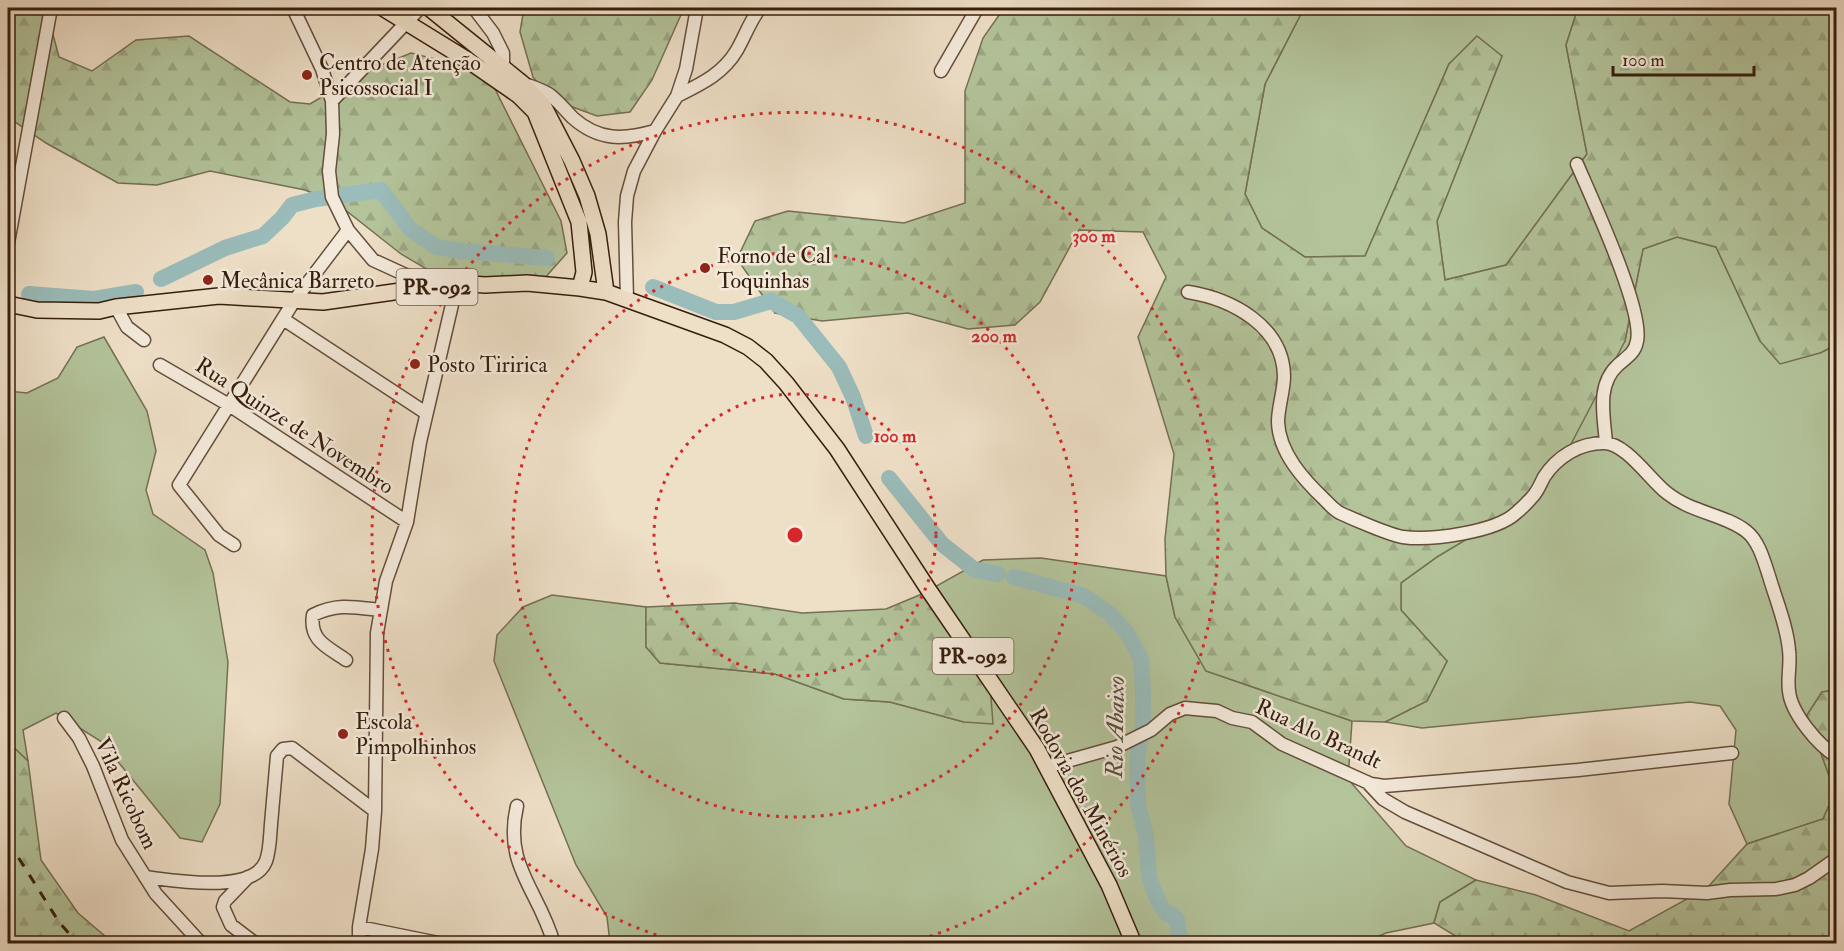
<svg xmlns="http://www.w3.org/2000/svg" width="1844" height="951" font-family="'IM FELL Double Pica',serif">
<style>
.green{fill:#b3c39a;stroke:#747054;stroke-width:1.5}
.forest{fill:url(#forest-firs);stroke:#747054;stroke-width:1.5}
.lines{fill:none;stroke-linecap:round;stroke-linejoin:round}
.river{stroke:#9abcba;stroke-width:16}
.minor-casing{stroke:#644e3c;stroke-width:15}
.major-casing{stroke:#361e0d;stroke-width:18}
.minor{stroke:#f4eadb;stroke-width:12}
.major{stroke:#eedfc7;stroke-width:15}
.rail{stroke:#361e0d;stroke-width:3;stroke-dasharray:10 10;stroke-linecap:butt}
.ring{fill:none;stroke:#d62828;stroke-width:3;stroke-dasharray:3 6}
.poi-dot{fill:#8f2418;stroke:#f4eadb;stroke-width:2}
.labels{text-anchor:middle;stroke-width:5;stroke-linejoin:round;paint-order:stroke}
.shield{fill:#f4eadb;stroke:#6f5b4b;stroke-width:1.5}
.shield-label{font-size:21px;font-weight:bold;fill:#361e0d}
.poi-label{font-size:22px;fill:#361e0d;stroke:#f4eadb;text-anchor:start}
.street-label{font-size:22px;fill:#361e0d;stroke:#f4eadb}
.water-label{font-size:24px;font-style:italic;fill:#544d41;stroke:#f4eadb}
.centre{fill:#d62828;stroke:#f4eadb;stroke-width:3}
.ring-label{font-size:18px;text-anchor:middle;font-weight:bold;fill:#d62828;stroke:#f4eadb;stroke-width:5;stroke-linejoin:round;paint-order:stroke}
</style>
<defs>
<pattern id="forest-firs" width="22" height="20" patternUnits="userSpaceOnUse" patternTransform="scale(1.5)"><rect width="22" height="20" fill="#b3c39a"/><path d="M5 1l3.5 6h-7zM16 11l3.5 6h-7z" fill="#9ba784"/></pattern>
</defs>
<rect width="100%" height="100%" fill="#eedfc7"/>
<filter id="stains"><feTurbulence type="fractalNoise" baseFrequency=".00333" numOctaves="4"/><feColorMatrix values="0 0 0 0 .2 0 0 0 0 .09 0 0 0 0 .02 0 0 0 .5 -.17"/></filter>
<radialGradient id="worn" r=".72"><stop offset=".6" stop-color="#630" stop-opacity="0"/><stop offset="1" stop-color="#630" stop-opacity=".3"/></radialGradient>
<path class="green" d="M1304,8H1578L1566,45L1587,154L1506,265L1445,280L1437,221L1502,56L1449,64L1365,256L1305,257L1262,228L1245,194L1265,84Z
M1677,237L1716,247L1760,341L1820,353L1836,345V690L1822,692L1807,715L1835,792L1823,819L1747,844L1729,804L1736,730L1720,706L1690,702L1422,728L1385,722L1427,701L1447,661L1401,610V583L1437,557L1625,341L1643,249Z
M104,337L147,411L156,451L146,490L153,514L205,550L213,573L228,662L220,804L202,842L180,838L102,742L56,713L23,730L28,761L8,742V391L27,393L58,378L77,347Z
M1041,558L1166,576L1175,617L1206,671L1352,721L1348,779L1406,846L1476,880L1440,902L1434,923L1386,933L1363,943H610L607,917L576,865L494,661L497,635L523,607L552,595L646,607V647L660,663L775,674L844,699L890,702L964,722L922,594L983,560Z"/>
<path class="forest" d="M8,8H46L59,57L92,71L136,40L189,36L290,102L310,104L362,73L411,53L467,67L494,87L561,221L567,253L543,280L498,286L440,277L401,254L335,202L305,190L210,171L157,185L118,183L46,143L8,117Z
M524,8H684L652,80L630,112L597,116L551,99L533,77L520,32Z
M1004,8H1304L1265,84L1245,194L1262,228L1305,257L1365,256L1449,64L1477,36L1502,56L1437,221L1445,280L1506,265L1587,154L1566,45L1578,8H1836V345L1820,353L1780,364L1760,341L1716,247L1677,237L1643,249L1625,341L1560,465L1519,508L1437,557L1401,583V610L1447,661L1427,701L1385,722L1352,721L1206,671L1175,617L1166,576L1165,539L1174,454L1138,337L1166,277L1143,232L1079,230L1040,302L1015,325L968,329L908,313L822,321L775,313L737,259L755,221L788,211L904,223L965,203V91L983,38Z
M922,594L990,685L993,724L964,722L890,702L844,699L775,674L660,663L646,647V607L735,603L802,613L886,609Z
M1836,690V943H1467L1434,923L1440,902L1476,880L1536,895L1629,931L1707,888L1747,844L1823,819L1835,792L1807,715L1822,692Z
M8,742L28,761L41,860L78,913L113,943H8Z"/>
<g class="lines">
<path class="river" d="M161,279L225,248L263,236L282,218L292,205L316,199L381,190L410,229L436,247L462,251L547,258
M653,287L716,312H734L771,301L798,316L839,367L853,397L866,436
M29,294L94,299L136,292
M889,478L942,544L975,570L998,574
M1014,577L1084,596L1110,614L1128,634L1141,659L1143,690V725L1137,759L1138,805L1146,836L1149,878L1160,905L1166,913L1171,914L1177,920L1179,934L1184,944"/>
<defs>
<path id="minor" d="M293,8L322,69L332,101L333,134L329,171L332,197L348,230L373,260L432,287
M474,8L493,33L503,53V68
M941,71L975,12
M525,84C533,87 543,90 550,95C559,102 565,110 573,118C599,141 623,140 655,131
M677,96C701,84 723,74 737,50C745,36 750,21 760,8
M332,101L420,8
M1577,164C1591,197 1644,310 1637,341C1635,353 1627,357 1618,365C1596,385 1604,416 1606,443
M8,243L51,8
M1188,292C1232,299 1283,326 1284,376C1284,391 1278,407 1278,422C1279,453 1304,480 1325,500C1329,504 1334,510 1340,513C1353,519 1390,535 1403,537C1430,541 1496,532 1516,513C1522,508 1529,501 1534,495C1538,490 1541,483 1544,477C1557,457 1579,443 1604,443C1626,443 1650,480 1667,493C1692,513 1724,514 1746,531C1759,541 1764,561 1769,576C1776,600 1787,626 1789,650C1791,664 1787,678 1789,691C1791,713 1818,745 1836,756
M627,299L625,222L627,196L634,171L655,131L677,96L686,69L697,8
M116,307L127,327L144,340
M283,319L426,413
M160,365L229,405L407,522
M234,545L219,535L179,485L294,301L348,230
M346,660C328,647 309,641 313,615C337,603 354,607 380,610
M64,718L79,738L93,766L122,840L156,894L199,941
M1046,767L1117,747L1151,730L1170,714L1185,708L1195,709L1217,711L1232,718L1252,722L1282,744L1371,784L1384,786L1578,770L1732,753
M1367,782L1383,799L1405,812L1567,882L1609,893L1662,891L1707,893L1730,890L1776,889L1795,885L1809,878L1836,859
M517,806C503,866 539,890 554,944
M145,877C172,880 253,895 266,861C270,850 270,836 271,824C273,801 275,778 277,756L283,749L292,748L375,811
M248,877L225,901L223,907L231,925L256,944
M359,927L443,944
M359,944V927L372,849L375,811L377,633L386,581L407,522L420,442L457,283"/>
<path id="major" d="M383,8L469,61L518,95L535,112L579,222L584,272L580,288
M429,8L522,83L543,105L572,161L587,196L598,234L606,292
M8,304L37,310L99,311L116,307L219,296L323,302L457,283L485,285L527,283L580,288L606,292L725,335L748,347L766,361L786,383L837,449L928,589L1037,749L1109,885L1134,944"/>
</defs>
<use href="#minor" class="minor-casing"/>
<use href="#major" class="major-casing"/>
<use href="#minor" class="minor"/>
<use href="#major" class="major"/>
<path class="rail" d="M8,841L59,922L78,944"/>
</g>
<g class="ring">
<circle cx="795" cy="535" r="141"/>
<circle cx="795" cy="535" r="282"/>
<path d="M682 943A423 423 0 1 1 908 943"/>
</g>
<g class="poi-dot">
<circle cx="307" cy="75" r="6"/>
<circle cx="705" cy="268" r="6"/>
<circle cx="208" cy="280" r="6"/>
<circle cx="415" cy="364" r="6"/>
<circle cx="343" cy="734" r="6"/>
</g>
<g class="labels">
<g class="shield">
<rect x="396.5" y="269" width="81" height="36" rx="4.5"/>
<rect x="932.5" y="638" width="81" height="36" rx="4.5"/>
</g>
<g class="shield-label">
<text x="437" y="294">PR-092</text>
<text x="973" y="663">PR-092</text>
</g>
<g class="poi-label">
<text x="319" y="70">Centro de Atenção<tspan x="319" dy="25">Psicossocial I</tspan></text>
<text x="717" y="263">Forno de Cal<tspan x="717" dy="25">Toquinhas</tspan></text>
<text x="220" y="288">Mecânica Barreto</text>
<text x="427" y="372">Posto Tiririca</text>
<text x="355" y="729">Escola<tspan x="355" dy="25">Pimpolhinhos</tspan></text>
</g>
<g class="street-label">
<text transform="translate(295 425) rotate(33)" y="8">Rua Quinze de Novembro</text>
<text transform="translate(1319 733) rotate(25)" y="8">Rua Alo Brandt</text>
<text transform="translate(1082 792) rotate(61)" y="8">Rodovia dos Minérios</text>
<text transform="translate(127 793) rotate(65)" y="8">Vila Ricobom</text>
</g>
<g class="water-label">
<text transform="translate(1115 727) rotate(-89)" y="8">Rio Abaixo</text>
</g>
</g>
<circle cx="795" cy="535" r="9" class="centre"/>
<g class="ring-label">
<text x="1094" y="242">300 m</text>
<text x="994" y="342">200 m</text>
<text x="895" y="442">100 m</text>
</g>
<rect width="1844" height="951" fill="none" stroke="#eedfc7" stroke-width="30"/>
<rect x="9" y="9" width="1826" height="933" fill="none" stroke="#361e0d" stroke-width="3"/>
<rect x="15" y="15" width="1814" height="921" fill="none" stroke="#361e0d" stroke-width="1.5"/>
<path d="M1613 66v9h141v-9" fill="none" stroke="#361e0d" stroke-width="3"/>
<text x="1622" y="66" font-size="18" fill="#361e0d" stroke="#f4eadb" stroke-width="4.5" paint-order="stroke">100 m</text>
<rect width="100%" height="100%" filter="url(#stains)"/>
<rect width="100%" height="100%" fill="url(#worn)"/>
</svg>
